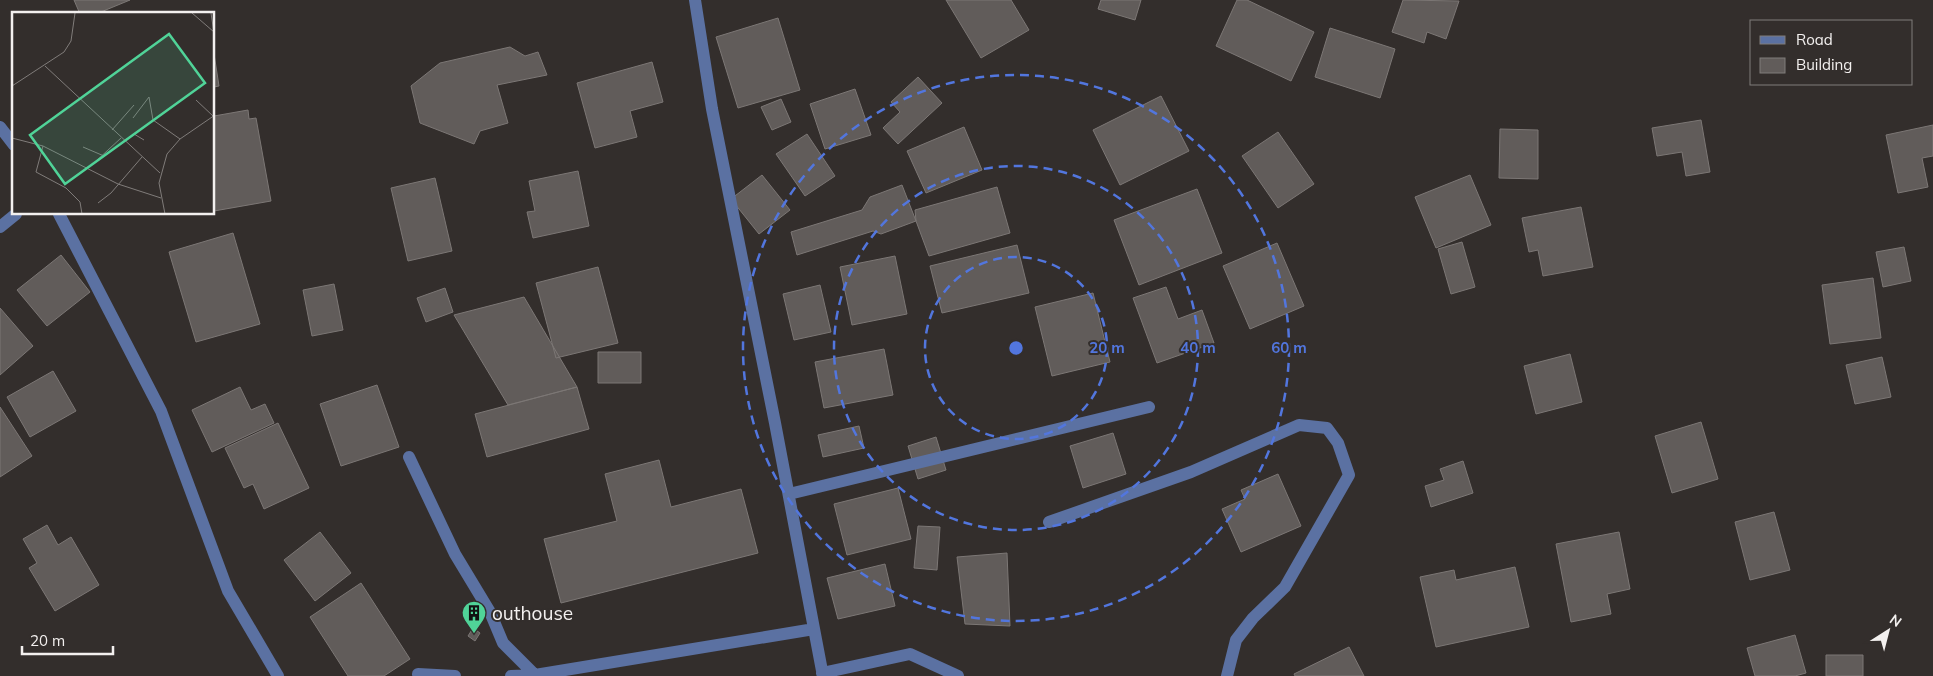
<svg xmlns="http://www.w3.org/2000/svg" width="1933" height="676" font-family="Mulish,sans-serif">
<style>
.building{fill:#615c5a;stroke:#7c7775}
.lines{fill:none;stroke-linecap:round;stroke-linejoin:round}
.street{stroke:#5b71a2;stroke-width:12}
.ring{fill:none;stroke:#5276de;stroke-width:2.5;stroke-dasharray:9 6}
.labels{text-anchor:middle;stroke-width:4;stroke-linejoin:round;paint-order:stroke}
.poi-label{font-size:19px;fill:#f3f0ef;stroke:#332e2c;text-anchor:start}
.inset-road{fill:none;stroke:#807c7a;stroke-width:1}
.view{fill:#50d398;fill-opacity:0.15;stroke:#50d398;stroke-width:2.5}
.inset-edge{fill:none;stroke:#f3f0ef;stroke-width:2.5}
.centre{fill:#5276de;stroke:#332e2c;stroke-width:2.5}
.ring-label{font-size:15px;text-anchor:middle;font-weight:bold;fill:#5276de;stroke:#332e2c;stroke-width:4;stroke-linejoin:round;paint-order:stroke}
</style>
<rect width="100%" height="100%" fill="#332e2c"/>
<path class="building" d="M74,0H130L96,14H80Z
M946,0H1011L1029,30L981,58Z
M1101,0H1141L1135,20L1098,9Z
M1237,0H1247L1314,32L1291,81L1216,46Z
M1403,0L1459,1L1446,39L1427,32L1424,43L1392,32Z
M778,18L800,90L738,108L716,37Z
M1330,28L1395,49L1380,98L1315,77Z
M510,47L525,56L538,52L547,75L497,85L508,123L480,131L474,144L420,123L411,86L440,63Z
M214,54L219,86L214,87Z
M652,62L663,102L630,111L637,137L595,148L577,83Z
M918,77L942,103L898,144L883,128L900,112L891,102Z
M855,89L871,135L825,149L810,104Z
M1161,96L1189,151L1120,185L1093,130Z
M781,99L791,122L772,130L761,107Z
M248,110L249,119L256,118L271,201L214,211V116Z
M1701,120L1710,172L1686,176L1682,152L1657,156L1652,128Z
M1933,125V156L1922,158L1928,187L1898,193L1886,135Z
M964,127L982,170L926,193L907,151Z
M1500,129L1538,130V179L1499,178Z
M1278,132L1314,184L1278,208L1242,156Z
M807,134L835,176L805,196L776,154Z
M578,171L589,226L533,238L527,212L535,211L529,181Z
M762,175L790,210L759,234L731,199Z
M1470,175L1491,225L1436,248L1415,197Z
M435,178L452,251L408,261L391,188Z
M902,185L916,221L881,234L873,231L797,255L791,232L862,210L870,197Z
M997,187L1010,233L929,256L916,221L915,210Z
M1197,189L1222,253L1139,285L1114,220Z
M1581,207L1593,267L1543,276L1538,250L1529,252L1522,218Z
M233,233L260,324L196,342L169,252Z
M1462,242L1475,287L1451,294L1438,249Z
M1277,243L1304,306L1250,329L1223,266Z
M1017,245L1029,293L942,313L930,266Z
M1904,247L1911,281L1883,287L1876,252Z
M61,255L90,292L47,326L17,290Z
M895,256L907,314L852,325L840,267Z
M598,267L618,343L556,358L536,283Z
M1873,278L1881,338L1830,344L1822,285Z
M334,284L343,330L312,336L303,290Z
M820,285L831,332L794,340L783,294Z
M1166,287L1178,319L1202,310L1214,343L1157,363L1133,298Z
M445,288L453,312L426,322L417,298Z
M1093,293L1110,362L1052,376L1035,307Z
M524,297L577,387L508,405L454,315Z
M0,308L33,346L0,375Z
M884,349L893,395L824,408L815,362Z
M598,352H641V383H598Z
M1570,354L1582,402L1536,414L1524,366Z
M1882,357L1891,397L1855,404L1846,365Z
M53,371L76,411L30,437L7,397Z
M377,385L399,447L341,466L320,404Z
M240,387L251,410L265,404L274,423L212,452L192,410Z
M577,387L589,429L487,457L475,414Z
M0,407L32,456L0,477Z
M1701,422L1718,479L1672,493L1655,436Z
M278,423L309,488L264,509L253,484L244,488L225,448Z
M859,426L864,448L823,457L818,435Z
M1113,433L1126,474L1083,488L1070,446Z
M936,437L946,470L918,479L908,446Z
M659,460L671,507L741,489L758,553L561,603L544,539L617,521L605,474Z
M1463,461L1473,493L1431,507L1425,486L1444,480L1440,469Z
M1278,474L1301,526L1241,552L1222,509L1245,499L1241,490Z
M898,488L911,539L847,555L834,504Z
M1774,512L1790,570L1750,580L1735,522Z
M47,525L58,545L71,537L99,585L55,611L29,568L37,563L23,539Z
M918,526L940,527L937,570L914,568Z
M320,532L351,573L315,601L284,560Z
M1619,532L1630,589L1607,594L1611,614L1571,622L1556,544Z
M1007,553L1010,626L965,624L957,557Z
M885,564L895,606L838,619L827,578Z
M1515,567L1529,627L1436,647L1420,577L1454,570L1456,580Z
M361,583L410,659L384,676H348L310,617Z
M473,628L480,633L475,641L468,636Z
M1795,635L1806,673L1795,676H1755L1747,648Z
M1349,647L1364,676H1295L1294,674Z
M1826,655H1863V676H1826Z"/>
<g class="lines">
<path class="street" d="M695,0L712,109L775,423L823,676
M0,127L14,145
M59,214L161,411L228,591L278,676
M0,227L16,214
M409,457L455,554L490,612L503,643L535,675
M789,494L1149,407
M1049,522L1191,472L1299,425L1327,428L1338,443L1349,475L1285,587L1253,618L1236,640L1227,676
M822,673L910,654L958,676
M418,674L455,676
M511,676L535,675L814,629"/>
</g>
<g class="ring">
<circle cx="1016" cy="348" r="91"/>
<circle cx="1016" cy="348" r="182"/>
<circle cx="1016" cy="348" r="273"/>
</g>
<defs>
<symbol id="building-pin" viewBox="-11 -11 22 30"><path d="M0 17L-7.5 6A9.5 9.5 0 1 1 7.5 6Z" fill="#50d398" stroke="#332e2c"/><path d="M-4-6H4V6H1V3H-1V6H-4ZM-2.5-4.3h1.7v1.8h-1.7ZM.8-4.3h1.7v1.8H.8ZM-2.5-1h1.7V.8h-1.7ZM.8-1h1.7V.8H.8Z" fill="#111"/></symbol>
</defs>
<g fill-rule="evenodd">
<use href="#building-pin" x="460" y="599" width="28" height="38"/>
</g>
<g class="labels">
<g class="poi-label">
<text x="492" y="620">outhouse</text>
</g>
</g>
<g transform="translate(12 12)">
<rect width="202" height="202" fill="#332e2c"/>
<path class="inset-road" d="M180,1L202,20M199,1L202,21M33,54L148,161M0,74L52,40L59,29L63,1M184,88L201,104M121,106L137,85L141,108L168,127M100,118L122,93M0,126L31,134L106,172L149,186M112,129L122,122L132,128M31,134L24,160L54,176L68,190L70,202M71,135L92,144M83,150L109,126M86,191L99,181L130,145M153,202L147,171L155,142L168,127L203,103"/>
<path class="view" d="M157,22L193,71L53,172L18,123Z"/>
<rect width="202" height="202" class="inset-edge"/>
</g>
<circle cx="1016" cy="348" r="8" class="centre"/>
<g class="ring-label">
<text x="1107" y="353">20 m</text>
<text x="1198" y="353">40 m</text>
<text x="1289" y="353">60 m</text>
</g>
<rect x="1750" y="20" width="162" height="65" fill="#332e2c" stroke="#807c7a"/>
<rect x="1760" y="36" width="25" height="8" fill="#5b71a2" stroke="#807c7a"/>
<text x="1796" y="45" font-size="15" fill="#f3f0ef">Road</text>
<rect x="1760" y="58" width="25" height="15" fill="#615c5a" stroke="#807c7a"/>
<text x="1796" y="70" font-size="15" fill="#f3f0ef">Building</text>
<g transform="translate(1888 631) rotate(36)" stroke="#332e2c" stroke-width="4" paint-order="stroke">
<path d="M0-4L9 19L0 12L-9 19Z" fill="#f3f0ef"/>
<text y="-8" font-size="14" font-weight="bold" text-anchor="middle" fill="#f3f0ef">N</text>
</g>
<path d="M22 646v8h91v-8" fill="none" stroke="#f3f0ef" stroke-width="2.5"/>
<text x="30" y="646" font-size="15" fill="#f3f0ef" stroke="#332e2c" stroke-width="4" paint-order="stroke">20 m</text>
</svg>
